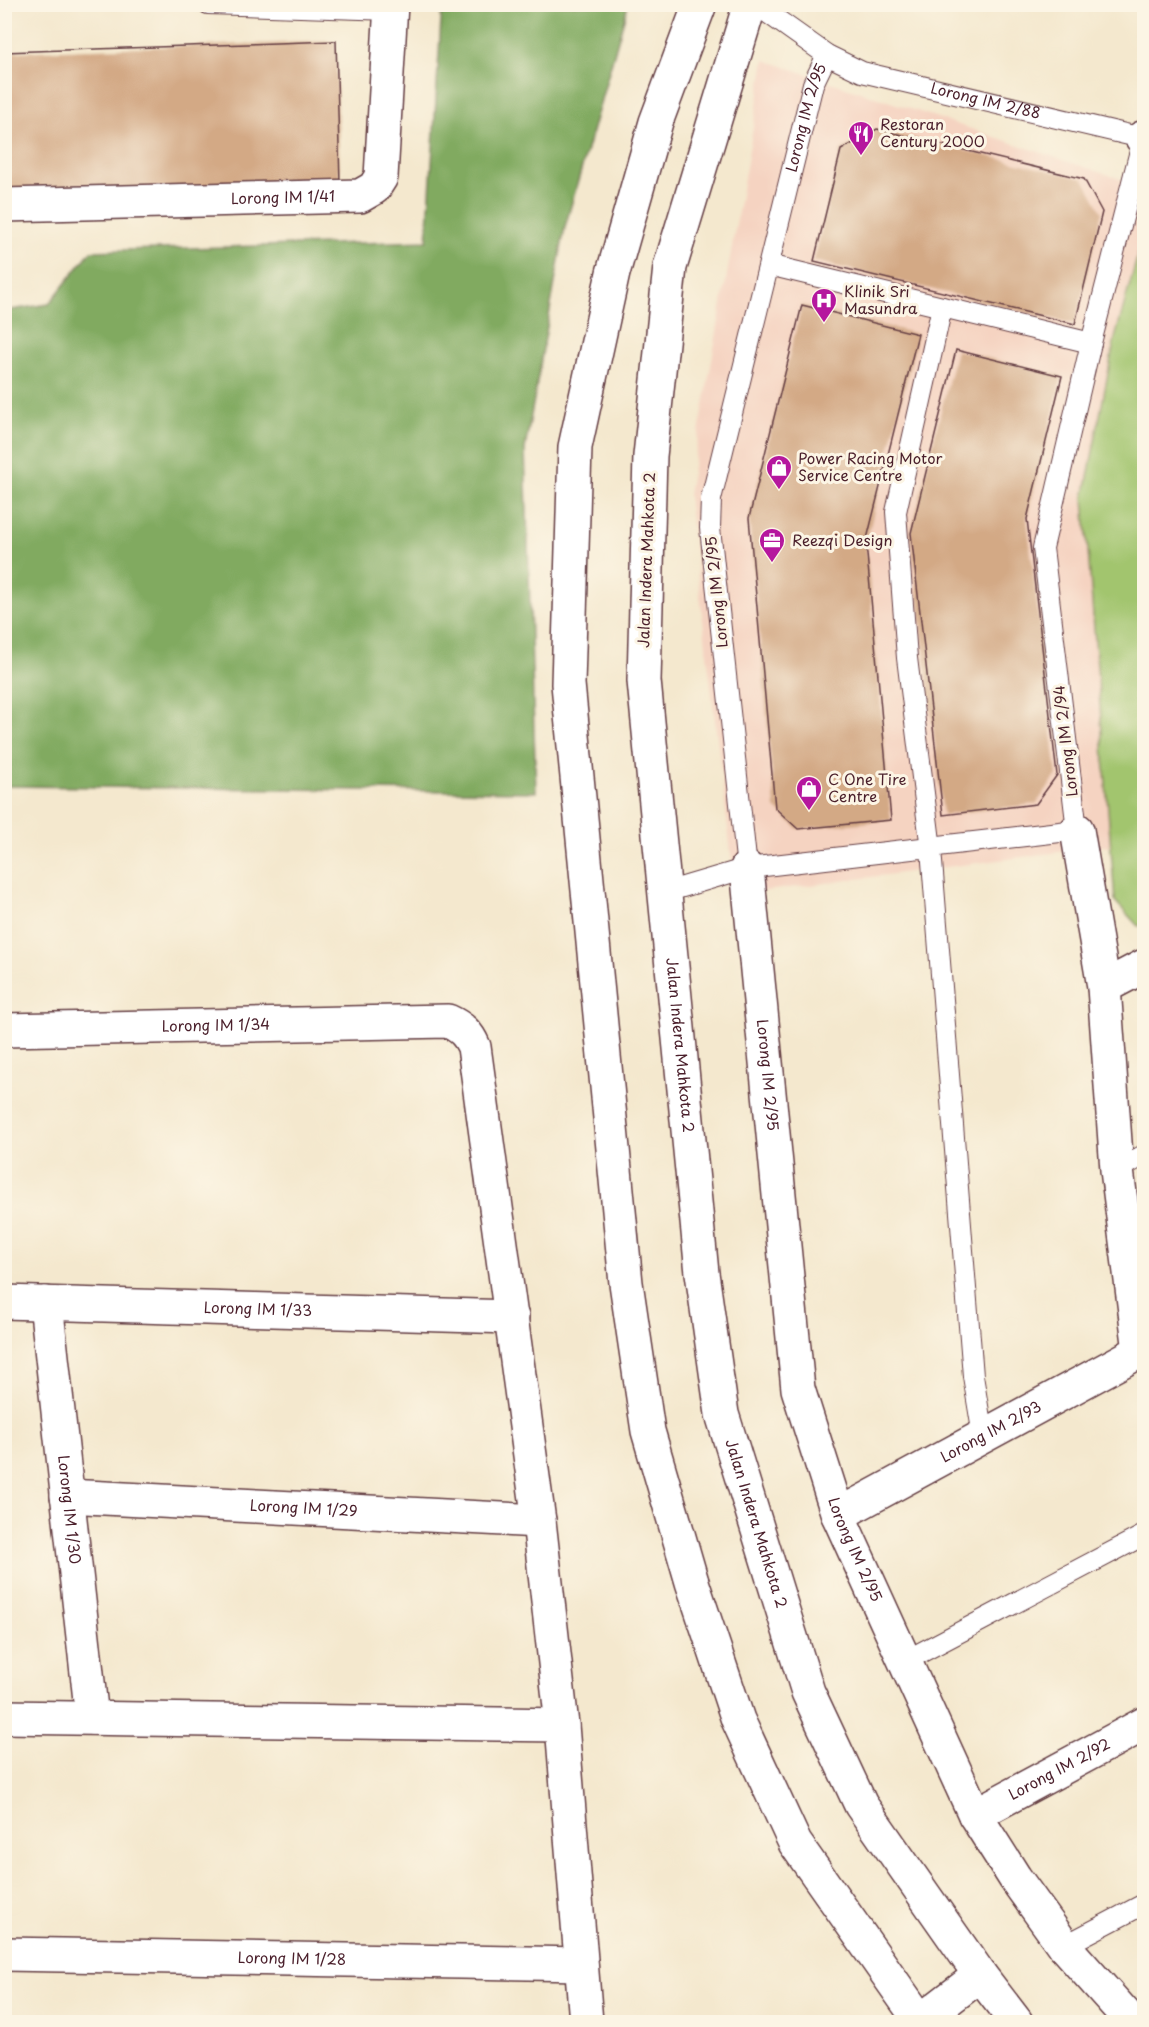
<svg xmlns="http://www.w3.org/2000/svg" width="1149" height="2027" font-family="'Playpen Sans',sans-serif">
<style>
.built{fill:#f5d3c1}
.green{fill:#a2c56e;stroke:#76724c;stroke-width:1.5}
.forest{fill:#81aa61;stroke:#666446;stroke-width:1.5}
.building{fill:#d3a985}
.lines{fill:none;stroke-linecap:round;stroke-linejoin:round}
.service-casing{stroke:#643d43;stroke-width:22}
.minor-casing{stroke:#643d43;stroke-width:36}
.tertiary-casing{stroke:#643d43;stroke-width:36}
.service{stroke:#fff;stroke-width:20}
.minor{stroke:#fff;stroke-width:33}
.tertiary{stroke:#fff;stroke-width:33}
.labels{text-anchor:middle;stroke-width:6;stroke-linejoin:round;paint-order:stroke}
.street-label{font-size:15px;fill:#4a1f2b;stroke:#fcf5e5}
.poi-label{font-size:15px;fill:#4a1f2b;stroke:#fcf5e5;text-anchor:start}
</style>
<rect width="100%" height="100%" fill="#fcf5e5"/>
<filter id="ink" filterUnits="userSpaceOnUse"><feTurbulence type="fractalNoise" baseFrequency=".0167" numOctaves="2"/><feDisplacementMap in="SourceGraphic" scale="12" xChannelSelector="R" yChannelSelector="G"/><feConvolveMatrix kernelMatrix="1 2 1 2 8 2 1 2 1" color-interpolation-filters="sRGB"/></filter>
<filter id="wash" filterUnits="userSpaceOnUse"><feTurbulence type="fractalNoise" baseFrequency=".008" numOctaves="4" result="noise"/><feDisplacementMap in="SourceGraphic" scale="24" xChannelSelector="R" yChannelSelector="G"/><feGaussianBlur stdDeviation="1.35" result="paint"/><feColorMatrix in="noise" values="0 0 0 0 0 0 0 0 0 0 0 0 0 0 0 0 0 1.4 0 .05"/><feComposite in="paint" operator="in"/></filter>
<g filter="url(#wash)">
<rect width="100%" height="100%" fill="#f4e8ce"/>
<path class="built" d="M765,60L1144,187V232L1114,342L1084,498L1113,845L736,895L688,495Z"/>
<path class="green" d="M1144,232V925L1138,926L1115,901L1084,498L1114,342Z"/>
<path class="forest" d="M442,5H628L565,227L525,449L536,792L5,786V311L49,304L91,251L427,241Z"/>
<g id="blocks">
<path class="building" d="M336,41L340,183L4,194V52Z
M877,129L1084,179L1102,212L1075,324L814,261L841,150Z
M802,305L918,334L866,543L891,820L798,829L775,808L749,518Z
M956,350L1062,376L1027,519L1057,775L1036,804L943,815L911,533Z"/>
</g>
</g>
<g filter="url(#ink)">
<use href="#blocks" fill-opacity="0" stroke="#643d43" stroke-width="1.5"/>
<g class="lines">
<defs>
<g id="service">
<path d="M208,4L391,10"/>
<path id="s1" d="M755,4L827,55L862,72L1142,138"/>
<path d="M769,265L1091,343"/>
<path d="M942,307L896,512L907,658L931,849L973,1376L983,1436"/>
<path id="s2" d="M747,868L710,528L711,499L813,84L827,55"/>
<path d="M666,892L747,868L1077,830L1043,548L1091,343L1144,135"/>
<path d="M1117,1170L1144,1155"/>
<path d="M905,1661L1144,1535"/>
<path d="M1064,1946L1144,1904"/>
</g>
<g id="minor">
<path d="M1142,138L1144,140"/>
<path id="s3" d="M4,205L360,196L374,188L381,177L391,4"/>
<path d="M1077,830L1104,987L1117,1170L1140,1351"/>
<path id="s4" d="M747,868L798,1389L838,1515L975,1815L1015,1878L1064,1946L1132,2022"/>
<path d="M1104,987L1144,966"/>
<path id="s5" d="M4,1030L448,1021C461,1027 468,1033 474,1047L539,1521L562,1725L586,2022"/>
<path id="s6" d="M4,1302L512,1317"/>
<path id="s7" d="M46,1303L92,1718"/>
<path id="s8" d="M67,1496L539,1521"/>
<path id="s9" d="M838,1515L1144,1349"/>
<path d="M4,1717L562,1725"/>
<path id="s10" d="M975,1815L1144,1724"/>
<path id="s11" d="M4,1954L581,1964"/>
</g>
<g id="tertiary">
<path d="M700,4L656,122L613,273L575,447L568,684L626,1283L648,1431L692,1582L738,1720L795,1843L921,2022"/>
<path id="s12" d="M750,4L670,267L650,456L644,681L702,1273L722,1414L808,1692L861,1805L980,1975L1016,2022"/>
<path d="M919,2022L980,1975"/>
</g>
</defs>
<use href="#service" class="service-casing"/>
<use href="#minor" class="minor-casing"/>
<use href="#tertiary" class="tertiary-casing"/>
<use href="#service" class="service"/>
<use href="#minor" class="minor"/>
<use href="#tertiary" class="tertiary"/>
</g>
</g>
<defs>
<symbol id="restaurant-pin" viewBox="-11 -11 22 30"><path d="M0 17L-7.5 6A9.5 9.5 0 1 1 7.5 6Z" fill="#b5179e" stroke="#fcf5e5"/><path d="M-5-6h1v4h1v-4h1v4h1v-4h1v5L-1.5 .5V6h-2V.5L-5-1ZM5-6V6H3V1.5H1.5Q1.5-4 5-6Z" fill="#fff"/></symbol>
<symbol id="hospital-pin" viewBox="-11 -11 22 30"><path d="M0 17L-7.5 6A9.5 9.5 0 1 1 7.5 6Z" fill="#b5179e" stroke="#fcf5e5"/><path d="M-5-5h3v3.5h4V-5h3V5h-3V1.5h-4V5h-3Z" fill="#fff"/></symbol>
<symbol id="shop-pin" viewBox="-11 -11 22 30"><path d="M0 17L-7.5 6A9.5 9.5 0 1 1 7.5 6Z" fill="#b5179e" stroke="#fcf5e5"/><path d="M-5-2.5h2.3a2.7 3.5 0 0 1 5.4 0H5L5.5 6h-11ZM-1.5-2.5h3a1.5 2.3 0 0 0-3 0Z" fill="#fff"/></symbol>
<symbol id="office-pin" viewBox="-11 -11 22 30"><path d="M0 17L-7.5 6A9.5 9.5 0 1 1 7.5 6Z" fill="#b5179e" stroke="#fcf5e5"/><path d="M-6-3h4V-5.5h4V-3h4V5H-6ZM-1-4.5V-3h2v-1.5ZM-6 0V1H6V0Z" fill="#fff"/></symbol>
</defs>
<g fill-rule="evenodd">
<use href="#restaurant-pin" x="846" y="119" width="30" height="40"/>
<use href="#hospital-pin" x="809" y="286" width="30" height="40"/>
<use href="#shop-pin" x="764" y="453" width="30" height="40"/>
<use href="#office-pin" x="757" y="526" width="30" height="40"/>
<use href="#shop-pin" x="794" y="774" width="30" height="40"/>
</g>
<g class="labels">
<g class="street-label">
<text dy="5" stroke="none"><textPath href="#s1" startOffset="254">Lorong IM 2/88</textPath></text>
<text dy="5" stroke="none"><textPath href="#s2" startOffset="764">Lorong IM 2/95</textPath></text>
<text dy="5" stroke="none"><textPath href="#s3" startOffset="279">Lorong IM 1/41</textPath></text>
<text transform="translate(647 560) rotate(-88)" y="5">Jalan Indera Mahkota 2</text>
<text transform="translate(717 592) rotate(-96)" y="5">Lorong IM 2/95</text>
<text transform="translate(1066 741) rotate(-97)" y="5">Lorong IM 2/94</text>
<text dy="5" stroke="none"><textPath href="#s5" startOffset="212">Lorong IM 1/34</textPath></text>
<text dy="5" stroke="none"><textPath href="#s12" startOffset="1056">Jalan Indera Mahkota 2</textPath></text>
<text dy="5" stroke="none"><textPath href="#s4" startOffset="208">Lorong IM 2/95</textPath></text>
<text dy="5" stroke="none"><textPath href="#s6" startOffset="254">Lorong IM 1/33</textPath></text>
<text dy="5" stroke="none"><textPath href="#s9" startOffset="174">Lorong IM 2/93</textPath></text>
<text dy="5" stroke="none"><textPath href="#s8" startOffset="237">Lorong IM 1/29</textPath></text>
<text dy="5" stroke="none"><textPath href="#s7" startOffset="208">Lorong IM 1/30</textPath></text>
<text dy="5" stroke="none"><textPath href="#s12" startOffset="1542">Jalan Indera Mahkota 2</textPath></text>
<text dy="5" stroke="none"><textPath href="#s4" startOffset="694">Lorong IM 2/95</textPath></text>
<text dy="5" stroke="none"><textPath href="#s10" startOffset="96">Lorong IM 2/92</textPath></text>
<text dy="5" stroke="none"><textPath href="#s11" startOffset="288">Lorong IM 1/28</textPath></text>
</g>
<g class="poi-label">
<text x="880" y="130">Restoran<tspan x="880" dy="17">Century 2000</tspan></text>
<text x="844" y="297">Klinik Sri<tspan x="844" dy="17">Masundra</tspan></text>
<text x="798" y="464">Power Racing Motor<tspan x="798" dy="17">Service Centre</tspan></text>
<text x="792" y="546">Reezqi Design</text>
<text x="828" y="785">C One Tire<tspan x="828" dy="17">Centre</tspan></text>
</g>
</g>
<rect width="1149" height="2027" fill="none" stroke="#fcf5e5" stroke-width="24"/>
</svg>
